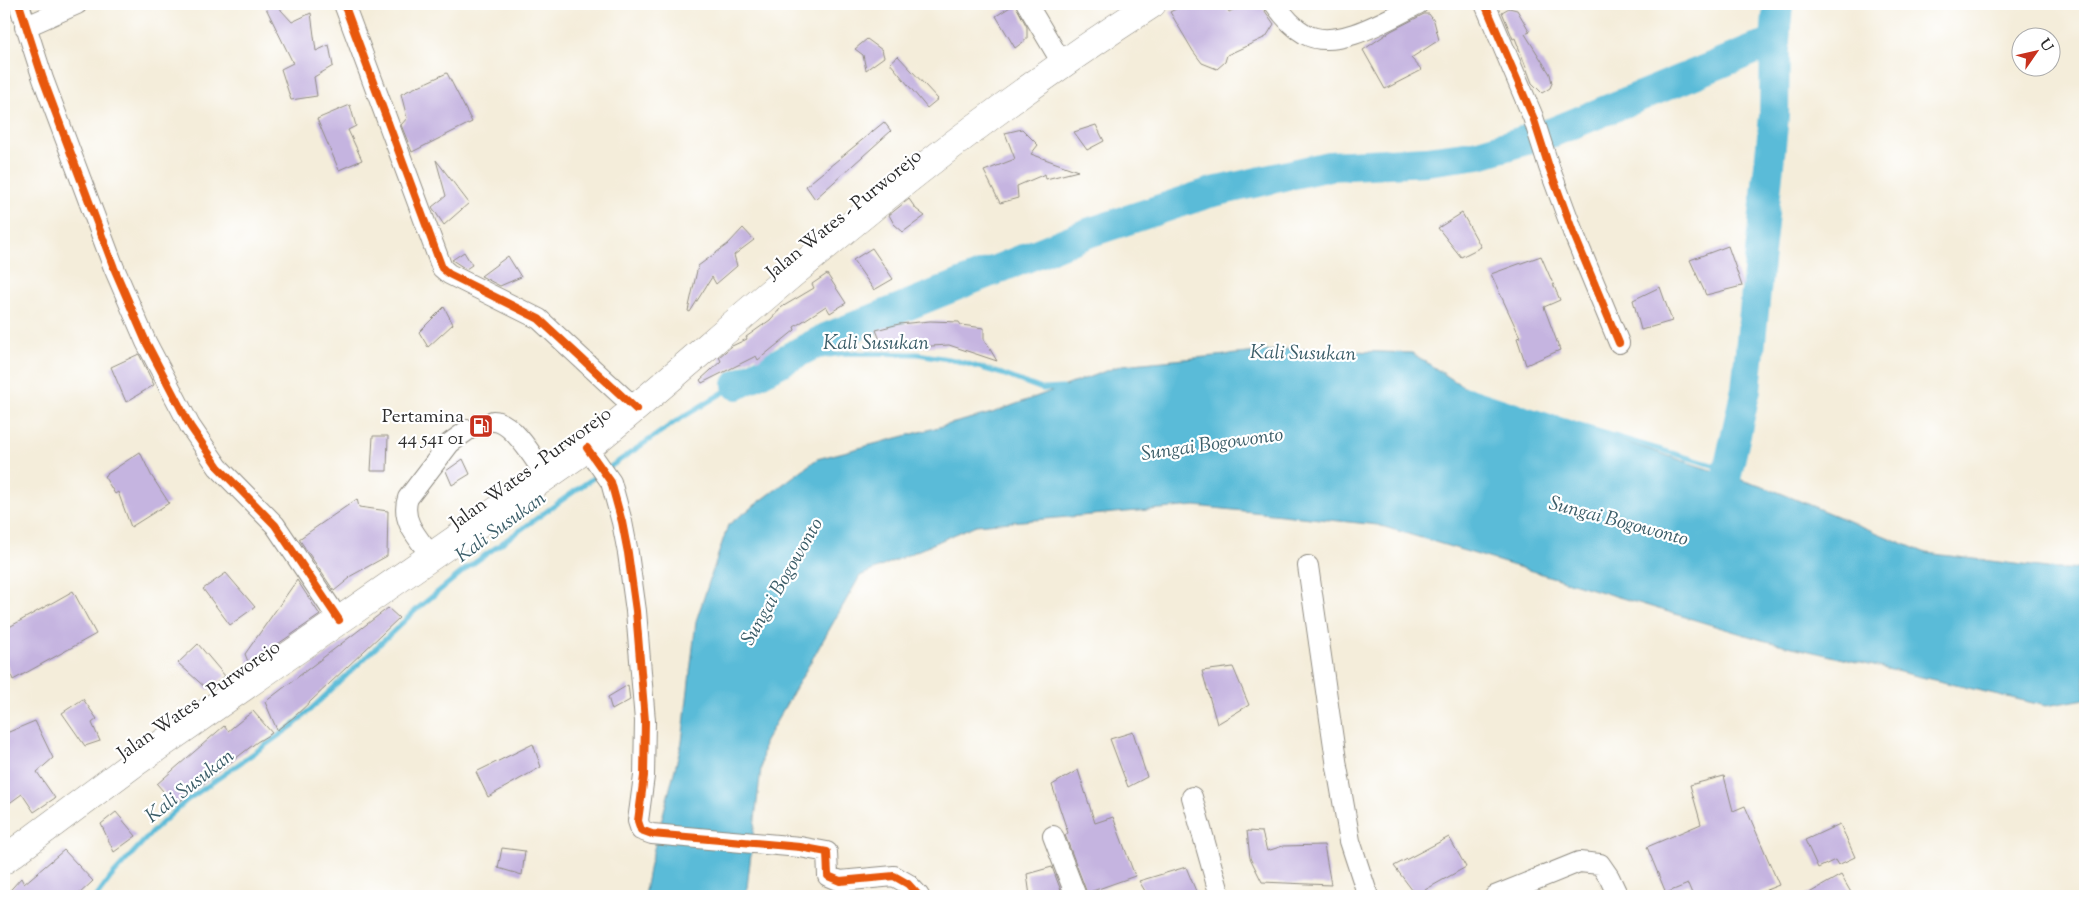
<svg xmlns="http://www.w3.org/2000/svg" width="2089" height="900" font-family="'Sorts Mill Goudy',serif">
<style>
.water{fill:#5abbd8;stroke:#427382}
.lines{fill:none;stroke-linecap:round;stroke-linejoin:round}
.stream{stroke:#5abbd8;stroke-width:5}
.river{stroke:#5abbd8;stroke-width:30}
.building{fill:#c5b4e0}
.minor-tunnel{stroke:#ccc6b7;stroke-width:20;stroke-dasharray:20 10;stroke-linecap:butt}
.minor-casing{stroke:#908c82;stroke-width:22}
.highway-casing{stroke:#908c82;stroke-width:29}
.minor{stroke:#fff;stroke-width:20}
.highway{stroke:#fff;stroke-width:28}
.cycleway-casing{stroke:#fff;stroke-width:11}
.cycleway{stroke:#e8590c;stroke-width:8}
.labels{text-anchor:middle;stroke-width:4.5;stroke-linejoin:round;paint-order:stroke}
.street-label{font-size:19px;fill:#2b2b2b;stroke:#fff}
.poi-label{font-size:19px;fill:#2b2b2b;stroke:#fff;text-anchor:end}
.water-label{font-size:20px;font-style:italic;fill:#3b5d68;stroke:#fff}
</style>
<rect width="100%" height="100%" fill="#fff"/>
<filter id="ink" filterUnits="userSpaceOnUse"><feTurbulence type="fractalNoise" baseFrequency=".02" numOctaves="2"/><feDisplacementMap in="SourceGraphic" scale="10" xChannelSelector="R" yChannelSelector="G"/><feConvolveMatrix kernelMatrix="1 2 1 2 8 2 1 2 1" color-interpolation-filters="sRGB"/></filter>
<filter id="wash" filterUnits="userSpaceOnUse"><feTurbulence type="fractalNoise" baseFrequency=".0096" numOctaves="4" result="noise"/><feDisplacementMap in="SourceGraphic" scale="20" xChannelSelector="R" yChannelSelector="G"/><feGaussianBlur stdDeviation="1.12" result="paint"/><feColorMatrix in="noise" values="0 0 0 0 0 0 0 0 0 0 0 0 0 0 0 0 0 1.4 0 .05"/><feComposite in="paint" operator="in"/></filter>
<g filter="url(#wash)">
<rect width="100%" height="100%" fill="#f4edda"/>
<path class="water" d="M1289,349L1412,353L1470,391L1778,492L1926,553L2055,569H2085V699L2046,706L1762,640L1378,525L1195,506L976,525L860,576L764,743L746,896H644L650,864L682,742L696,621L728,525L817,459L992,413L1122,365Z"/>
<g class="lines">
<path class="stream" d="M1466,389L1580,426L1729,470
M607,469L675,422L732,387L806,358L845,353L918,354L954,360L1002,374L1042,389L1063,388
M97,896L111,877L153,831L186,801L294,725L417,609L467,568L600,473"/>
<path class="river" d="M1775,41L1778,4
M737,385L826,338L1088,233L1209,193L1329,166L1427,161L1479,154L1553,132L1775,41L1774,116L1746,389L1718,515"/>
</g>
<g id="blocks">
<path class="building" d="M264,4H280L281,10L292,22L311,13L316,51L329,45L333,66L314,77L317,96L291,100L281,69L293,63Z
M1015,4L1027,27V39L1015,48L996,16Z
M1185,4H1224L1229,12L1244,4H1260L1274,24L1266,37L1227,55L1225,62L1217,69L1202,63L1193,51L1170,12Z
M1509,8L1517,10L1530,32L1525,34L1550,74L1552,83L1550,88L1542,93L1532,83L1515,38L1513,39L1502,12Z
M1424,14H1429L1434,21L1439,40L1411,58L1422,70L1385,89L1363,50L1391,31Z
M867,39L882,50L884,57L866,70L863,55L855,49Z
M898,56L938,99L927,108L890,63Z
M447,73L472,122L412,152L401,125L407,118L401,94Z
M350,105L356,126L348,130L362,160L339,170L317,119Z
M884,122L891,131L815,199L806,186Z
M1096,125L1104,141L1087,150L1074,132Z
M1022,129L1038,145L1031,154L1078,171L1046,179L1045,174L1017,186L1018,198L1000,203L984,171L1015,159L1005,133Z
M436,160L469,203L444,225L432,207L446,196Z
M909,199L916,209L925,216L903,232L894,224L889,215Z
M1462,213L1481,247L1461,257L1438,228Z
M743,228L754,240L734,255L737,266L716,284L712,277L690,312L688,311L698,266L728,244Z
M1728,246L1742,286L1706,295L1690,260Z
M872,248L893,279L874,290L853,260Z
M464,252L472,265L466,269L452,260Z
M508,256L521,277L500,286L481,276Z
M1541,256L1560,300L1544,307L1560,350L1526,365L1517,338L1520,337L1491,274Z
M827,274L846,303L830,313L826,306L794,327L795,330L758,360L756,356L702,383L700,380L721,361L719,357L732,346L747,339L746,337L770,320L782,307L814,288L812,284Z
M1660,287L1672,321L1641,330L1633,300Z
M444,307L453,324L428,347L419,332Z
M930,321L959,322L961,325L984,328V339L997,361L949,345L878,349L880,340L876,330L899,324Z
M139,354L154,385L126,402L111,367Z
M373,436H388L387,471H371Z
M140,452L151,475L169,503L131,527L118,492L115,494L104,476Z
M463,459L470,474L452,485L446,471Z
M357,499L359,507L388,511L387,556L349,577L350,578L334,591L299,539Z
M226,573L255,607L230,625L203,589Z
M297,580L320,615L249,664L245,654Z
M73,591L96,634L13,680L4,657V630Z
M388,608L399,618L294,717L277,730L265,702Z
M198,644L225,676L208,690L178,663Z
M1233,667L1249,705L1217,724L1202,671Z
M628,685L630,700L612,710L608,697Z
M83,699L97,719L92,723L100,741L85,746L62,713Z
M253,711L272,733L257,742L175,805L157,784L224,726L228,731Z
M35,721L53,758L37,772L55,798L34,812L22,794L4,807V734Z
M1133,732L1147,777L1128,787L1110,739Z
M533,744L541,767L488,797L476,772Z
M1078,770L1095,823L1113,817L1135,876L1087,893L1065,835L1068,833L1052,785Z
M1724,776L1733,811L1745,806L1779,885L1751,896H1693L1688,884L1666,893L1647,847L1701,824L1690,785Z
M116,812L136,836L114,852L101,824Z
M1840,824L1855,857L1838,865L1835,860L1818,868L1805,840Z
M1247,831L1262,832L1267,851L1283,846L1324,845L1331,885L1262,882L1250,858Z
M1449,837L1466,867L1416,895L1394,866Z
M502,848L525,851L522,875L498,868Z
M64,850L93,881L77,896H5L21,878L24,884Z
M1052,867L1063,896H1030L1027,874Z
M1186,867L1198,896H1148L1139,881Z
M1841,875L1853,896H1804Z"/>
</g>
</g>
<g filter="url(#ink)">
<use href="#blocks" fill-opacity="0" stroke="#908c82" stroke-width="1"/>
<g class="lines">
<path class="minor-tunnel" d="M468,430L493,421"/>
<defs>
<path id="minor" d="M19,4L43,79L114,268L146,342L190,426L218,467L275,525L339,620
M344,4L442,268L449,274L539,319L636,409
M1027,4L1062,63
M1275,4C1282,14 1294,28 1305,34C1336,52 1390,18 1418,4
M1485,4L1533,117L1549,167L1573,232L1619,343
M25,27L77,4
M493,421C513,421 535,460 546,476
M587,448L611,482L622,522L628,553L636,611L645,721L644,776L638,821L641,830L652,834L800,847L827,852L828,876L840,881L894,876L908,884L919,896
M432,557C419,539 400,521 408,498L450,443L468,430
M1308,566L1337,767L1350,841L1368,896
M1192,797L1220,896
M1053,836L1076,896
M1495,896L1579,862L1600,864L1609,877L1618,896"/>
<path id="highway" d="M4,860L133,764L587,448C652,396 714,340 778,286C897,185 1021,88 1152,4"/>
</defs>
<use href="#minor" class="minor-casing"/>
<use href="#highway" class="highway-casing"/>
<use href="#minor" class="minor"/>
<use href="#highway" class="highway"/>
<defs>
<path id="cycleway" d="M19,4L43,79L114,268L146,342L190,426L218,467L275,525L339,620
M344,4L442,268L449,274L539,319L636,409
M1485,4L1533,117L1549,167L1573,232L1619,343
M587,448L611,482L622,522L628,553L636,611L645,721L644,776L638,821L641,830L652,834L800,847L827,852L828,876L840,881L894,876L908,884L919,896"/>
</defs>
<use href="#cycleway" class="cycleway-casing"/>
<use href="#cycleway" class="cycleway"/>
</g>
</g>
<defs>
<symbol id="fuel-square" viewBox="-11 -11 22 22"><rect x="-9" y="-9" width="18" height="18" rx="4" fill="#c8321e" stroke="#fff"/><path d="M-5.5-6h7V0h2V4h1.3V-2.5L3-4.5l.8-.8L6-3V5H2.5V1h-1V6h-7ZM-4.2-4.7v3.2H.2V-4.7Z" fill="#fff"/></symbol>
</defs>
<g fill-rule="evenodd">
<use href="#fuel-square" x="467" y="412" width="28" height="28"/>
</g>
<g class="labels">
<g class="street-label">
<text transform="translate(843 213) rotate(-39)" y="7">Jalan Wates - Purworejo</text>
<text transform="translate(530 467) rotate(-36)" y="7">Jalan Wates - Purworejo</text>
<text transform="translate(198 699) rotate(-35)" y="7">Jalan Wates - Purworejo</text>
</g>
<g class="poi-label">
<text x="464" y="422">Pertamina<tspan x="464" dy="22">44 541 01</tspan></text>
</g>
<g class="water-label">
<text x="876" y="349">Kali Susukan</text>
<text transform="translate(1303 352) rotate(1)" y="7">Kali Susukan</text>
<text transform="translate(1212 443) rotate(-8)" y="7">Sungai Bogowonto</text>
<text transform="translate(1619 520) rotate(15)" y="7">Sungai Bogowonto</text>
<text transform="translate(500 526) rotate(-36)" y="7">Kali Susukan</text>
<text transform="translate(781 581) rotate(-60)" y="7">Sungai Bogowonto</text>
<text transform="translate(189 785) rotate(-38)" y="7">Kali Susukan</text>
</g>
</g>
<rect width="2089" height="900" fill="none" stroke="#fff" stroke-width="20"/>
<g transform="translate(2036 52) rotate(56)"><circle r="24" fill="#ffffff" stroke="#aaaaaa"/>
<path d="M0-4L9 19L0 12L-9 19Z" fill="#c8321e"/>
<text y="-8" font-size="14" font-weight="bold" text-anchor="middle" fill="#2b2b2b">U</text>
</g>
</svg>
